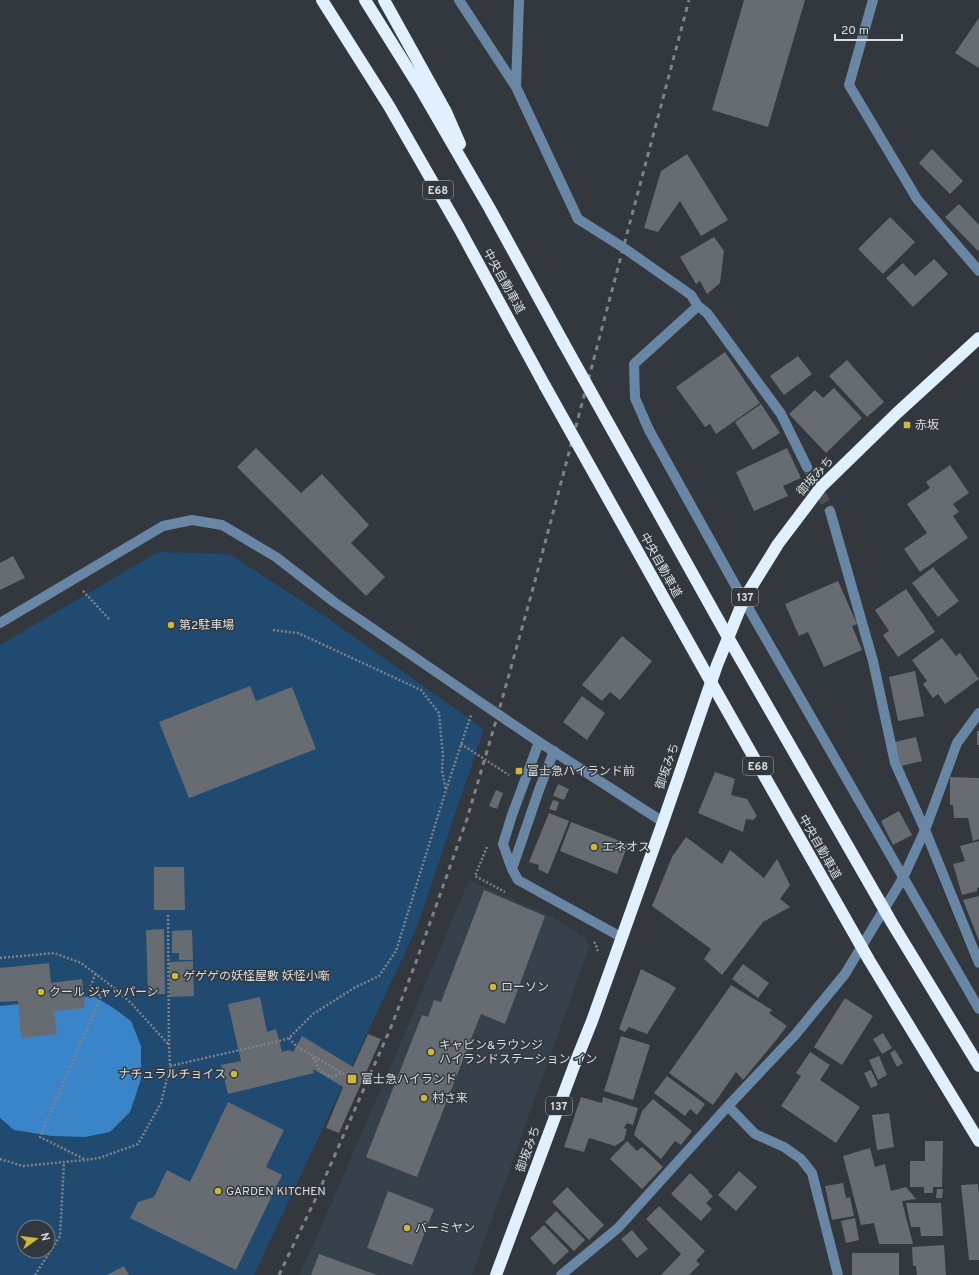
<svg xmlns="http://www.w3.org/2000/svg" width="979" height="1275" font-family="Overpass,'Noto Sans JP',sans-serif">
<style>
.built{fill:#37414b}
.green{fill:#214a70;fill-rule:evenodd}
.water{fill:#3a85c9}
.building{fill:#666c72}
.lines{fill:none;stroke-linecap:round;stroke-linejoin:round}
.minor-tunnel{stroke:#4b5155;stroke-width:10;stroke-dasharray:10 5;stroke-linecap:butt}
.path{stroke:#7f8388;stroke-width:2.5;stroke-dasharray:2 2;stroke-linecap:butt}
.minor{stroke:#6987a5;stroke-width:10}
.highway{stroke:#e1f0ff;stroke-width:12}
.rail{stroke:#7f8388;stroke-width:3;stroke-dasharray:5 5;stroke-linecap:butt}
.highway-bridge{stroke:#e1f0ff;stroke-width:12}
.poi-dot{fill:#ceb837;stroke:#32383d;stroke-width:1.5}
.labels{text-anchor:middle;stroke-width:3;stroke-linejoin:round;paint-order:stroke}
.shield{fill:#32383d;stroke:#a8acaf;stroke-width:1}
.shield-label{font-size:11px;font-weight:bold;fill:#dadde0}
.street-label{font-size:12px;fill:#dadde0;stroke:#32383d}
.poi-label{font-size:12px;fill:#dadde0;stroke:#32383d;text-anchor:start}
</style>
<rect width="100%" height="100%" fill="#32383d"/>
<path class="built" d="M469,880L551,916L586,939L590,945L472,1275H299L313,1245L393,1061Z"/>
<path class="green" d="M158,552L229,554L319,612L484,729L417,927L254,1275H0V645ZM24,1227H48V1251H24Z"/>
<path class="water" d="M93,996L112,1007L131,1021L141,1046V1079L130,1112L110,1132L85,1137L52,1136L14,1130L0,1118V1006Z"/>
<path class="building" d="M744,0H805L768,127L712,110Z
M979,18V68L955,53Z
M932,149L963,181L950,194L919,163Z
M687,154L728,220L701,236L680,201L658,232L644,228L661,171Z
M959,204L979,225V250L978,251L945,217Z
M890,217L915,242L883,274L858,249Z
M714,237L724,251L720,283L707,294L700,281L696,284L680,257Z
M934,259L948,274L913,307L886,278L903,263L915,276Z
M725,352L760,403L716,434L710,424L705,427L676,387Z
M798,356L812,374L784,395L770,376Z
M847,360L884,402L867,417L829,376Z
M834,388L862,418L826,453L789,414L815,390L823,398Z
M761,404L780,433L753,450L735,422Z
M256,448L301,493L322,474L369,525L351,543L385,577L366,596L237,467Z
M787,448L801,478L783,486L788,496L754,511L736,472Z
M950,465L969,493L953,504L959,512L953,516L968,538L920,572L904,549L927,533L907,504L930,488L926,482Z
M13,556L25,578L0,590V563Z
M933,567L959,601L938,617L912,583Z
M838,581L857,624L852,626L862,650L824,667L808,632L799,636L785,604Z
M906,589L935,632L898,657L883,635L889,631L875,610Z
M622,636L652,661L620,700L610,692L602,701L582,685Z
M942,638L956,656L960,653L979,679L945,704L938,694L933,698L923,684L927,681L912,660Z
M915,671L924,716L898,721L889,677Z
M250,686L256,701L292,687L316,749L189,798L159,722Z
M582,696L605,713L587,740L563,722Z
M977,731H979V745H977Z
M916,737L922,761L901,766L895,742Z
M715,772L735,779L731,795L747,799L757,816L753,820L746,819L743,832L698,813Z
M950,777L979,778V839L973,841L968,818H954L953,805H950Z
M558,784L569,789L564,800L553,796Z
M496,790L503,793L497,809L489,806Z
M553,800L559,802L556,811L549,809Z
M899,811L912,835L893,845L881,821Z
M549,813L569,821L548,874L538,869L539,865L529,862Z
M571,822L628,844L617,874L560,851Z
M686,837L722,864L730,850L764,878L777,859L790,885L780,899L790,907L763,922L722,975L704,959L711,949L652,906L672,857Z
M979,841V887L977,888V891L962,895L953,864L965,861L960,846Z
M154,867H184L185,910H154Z
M484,890L545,916L505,1024L481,1014L417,1177L366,1157L422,1015L428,1017L434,1000L441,1002Z
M979,896V941L963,900Z
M164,929L165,994H148L146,930Z
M192,930L193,960H179V953H172V931Z
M193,961L194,996L170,997L169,962Z
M49,963L51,983L82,979L85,1008L54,1011L57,1034L21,1038L18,1001L0,1002V968Z
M743,964L769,983L758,998L732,979Z
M641,969L668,983L676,988L647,1034L629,1027L625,1032L619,1029Z
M731,985L772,1010L769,1013L787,1026L777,1039L743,1080L736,1072L713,1105L669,1073Z
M260,997L267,1032L276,1029L282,1052L289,1050L293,1052L302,1036L353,1067L368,1034L381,1039L339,1133L326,1128L343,1087L313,1069L314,1073L228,1094L221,1065L241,1061L228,1004Z
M845,998L873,1016L842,1065L814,1047Z
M883,1033L892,1048L882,1054L873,1039Z
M621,1036L650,1045L633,1100L604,1091Z
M895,1050L903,1063L897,1067L890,1053Z
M810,1052L830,1065L820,1080L860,1107L836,1143L781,1106L801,1076L796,1073Z
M879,1056L887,1075L878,1080L869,1060Z
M871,1070L878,1085L871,1088L864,1073Z
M667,1076L705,1104L697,1115L690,1109L685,1116L654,1093Z
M581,1097L602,1103L603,1097L638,1108L633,1125L627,1123L624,1128L627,1129L624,1140L615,1146L589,1138L584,1152L564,1147Z
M653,1099L692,1131L681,1145L675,1141L661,1159L634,1135L642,1111Z
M228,1102L284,1130L266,1167L282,1175L236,1270L130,1218L138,1202L154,1197L167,1170L190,1182Z
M889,1113L894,1147L877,1150L872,1115Z
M627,1141L637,1151L642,1147L663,1167L642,1189L610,1159Z
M925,1141H943L942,1187H933V1193H924V1187H910V1161H925Z
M870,1148L875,1167L885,1164L891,1191L906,1187L916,1199L902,1201L913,1244H879L874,1223L861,1225L843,1156Z
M739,1171L757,1187L736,1211L718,1195Z
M690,1173L709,1191L708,1192L713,1196L706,1203L712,1209L701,1221L671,1194Z
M843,1183L846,1198L850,1197L854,1216L832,1220L825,1186Z
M978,1184L979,1194V1260H969L961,1185Z
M567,1187L604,1225L589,1240L552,1202Z
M937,1189H943L942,1198H936Z
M388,1191L434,1209L412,1265L367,1248Z
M906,1203H941L943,1236H921L920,1227H911Z
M659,1206L705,1251L696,1261L700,1264L689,1275H661L681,1254L646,1219Z
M556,1211L585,1240L574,1251L545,1222Z
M855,1218L859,1240L846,1243L841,1221Z
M544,1225L569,1251L554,1265L530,1238Z
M632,1230L648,1249L637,1258L621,1239Z
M944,1245L946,1275H917L916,1266H913L912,1247Z
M852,1253H899V1275H852Z
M319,1254L377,1275H311Z
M124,1266L129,1275H107Z"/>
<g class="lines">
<path class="minor-tunnel" d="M807,467L830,511"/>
<path class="path" d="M83,591L110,620
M273,630L298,633L421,690L439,713L443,755L442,771L446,790
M461,744L509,775
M487,847L475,876L505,892
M594,942L596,945L598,952
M0,958L54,953L81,963L113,987L132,1004L169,1045
M289,1038L296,1046L349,1077
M311,1054L320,1071L332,1077L342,1073
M170,1066L279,1041L289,1038L313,1014L354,988L379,976L396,951L446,790L471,715
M0,1159L23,1166L85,1160L99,1158L138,1144L161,1103L170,1066L169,1045L168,915
M84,1159L40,1137L101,996L89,990L96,973
M35,1275L60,1236L64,1162"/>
<path class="minor" d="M459,0L516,87
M519,0L516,87L578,219L624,248L691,295L698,306L634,364L635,398L649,430L738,590L979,1009
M873,0L849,85L917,199L979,271
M698,306L707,313L781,414L807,467
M830,511L873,661L895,763L925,830L979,963
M0,623L163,526L192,520L222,525L276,557L334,602L477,700L539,742L663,822
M539,742L512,815L503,844L512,869L518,880L621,937
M512,869L539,790L554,751
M728,1106L755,1134L784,1147L801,1159L812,1173L838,1275
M561,1275L618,1228L728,1106L795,1035L845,974L903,878L925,830L957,743L979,713"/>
<path class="highway" d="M322,0L389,106L459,228L545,386
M365,0L420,88L490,209L563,342
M384,0L446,112L460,144
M496,1275L574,1066L592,1021L663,822L717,665L744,599L778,544L821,487L897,413L979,338"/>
<path class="rail" d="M279,1275L316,1198L391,1027L416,962L467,819L498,714L532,592L689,0"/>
<path class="highway-bridge" d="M563,342L729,639L892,923L979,1066
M545,386L707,675L869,960L979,1141"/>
</g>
<g class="poi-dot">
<rect x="903" y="421" width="8" height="8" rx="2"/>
<circle cx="171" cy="625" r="4"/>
<rect x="515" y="767" width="8" height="8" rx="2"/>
<circle cx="594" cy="847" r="4"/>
<circle cx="175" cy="976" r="4"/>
<circle cx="493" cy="987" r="4"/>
<circle cx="41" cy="992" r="4"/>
<circle cx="431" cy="1052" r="4"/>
<circle cx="234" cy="1074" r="4"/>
<rect x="347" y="1074" width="10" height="10" rx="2"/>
<circle cx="424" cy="1098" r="4"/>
<circle cx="218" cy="1191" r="4"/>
<circle cx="407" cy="1228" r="4"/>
</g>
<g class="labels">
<g class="shield">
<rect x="423" y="181" width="30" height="18" rx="3"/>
<rect x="732" y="588" width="26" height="18" rx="3"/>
<rect x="743" y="757" width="30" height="18" rx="3"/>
<rect x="546" y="1097" width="26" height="18" rx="3"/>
</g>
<g class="shield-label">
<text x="438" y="194">E68</text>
<text x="745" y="601">137</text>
<text x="758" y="770">E68</text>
<text x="559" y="1110">137</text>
</g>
<g class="street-label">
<text transform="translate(504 281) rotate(61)" y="4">中央自動車道</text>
<text transform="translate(815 476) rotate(-48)" y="4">御坂みち</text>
<text transform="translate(661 565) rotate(61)" y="4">中央自動車道</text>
<text transform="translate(667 766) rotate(-71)" y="4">御坂みち</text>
<text transform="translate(820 847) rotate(60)" y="4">中央自動車道</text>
<text transform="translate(528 1149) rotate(-70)" y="4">御坂みち</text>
</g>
<g class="poi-label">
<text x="915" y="429">赤坂</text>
<text x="179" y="629">第2駐車場</text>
<text x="527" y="775">富士急ハイランド前</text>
<text x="602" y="851">エネオス</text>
<text x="183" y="980">ゲゲゲの妖怪屋敷 妖怪小噺</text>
<text x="501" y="991">ローソン</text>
<text x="49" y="996">クール ジャッパーン</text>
<text x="439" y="1049">キャビン&amp;ラウンジ<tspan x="439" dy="14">ハイランドステーション イン</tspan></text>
<text x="226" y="1078" text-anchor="end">ナチュラルチョイス</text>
<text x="361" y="1083">富士急ハイランド</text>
<text x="432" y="1102">村さ来</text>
<text x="226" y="1195">GARDEN KITCHEN</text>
<text x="415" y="1232">バーミヤン</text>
</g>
</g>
<g transform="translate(36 1239) rotate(76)"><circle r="19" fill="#32383d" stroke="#757a7e"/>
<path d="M0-3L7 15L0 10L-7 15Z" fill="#ceb837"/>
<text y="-6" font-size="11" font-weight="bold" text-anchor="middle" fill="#dadde0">N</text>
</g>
<path d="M835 34v6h67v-6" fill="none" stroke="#dadde0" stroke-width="2"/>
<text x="841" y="34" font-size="12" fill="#dadde0" stroke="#32383d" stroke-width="3" paint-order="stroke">20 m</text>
</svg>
